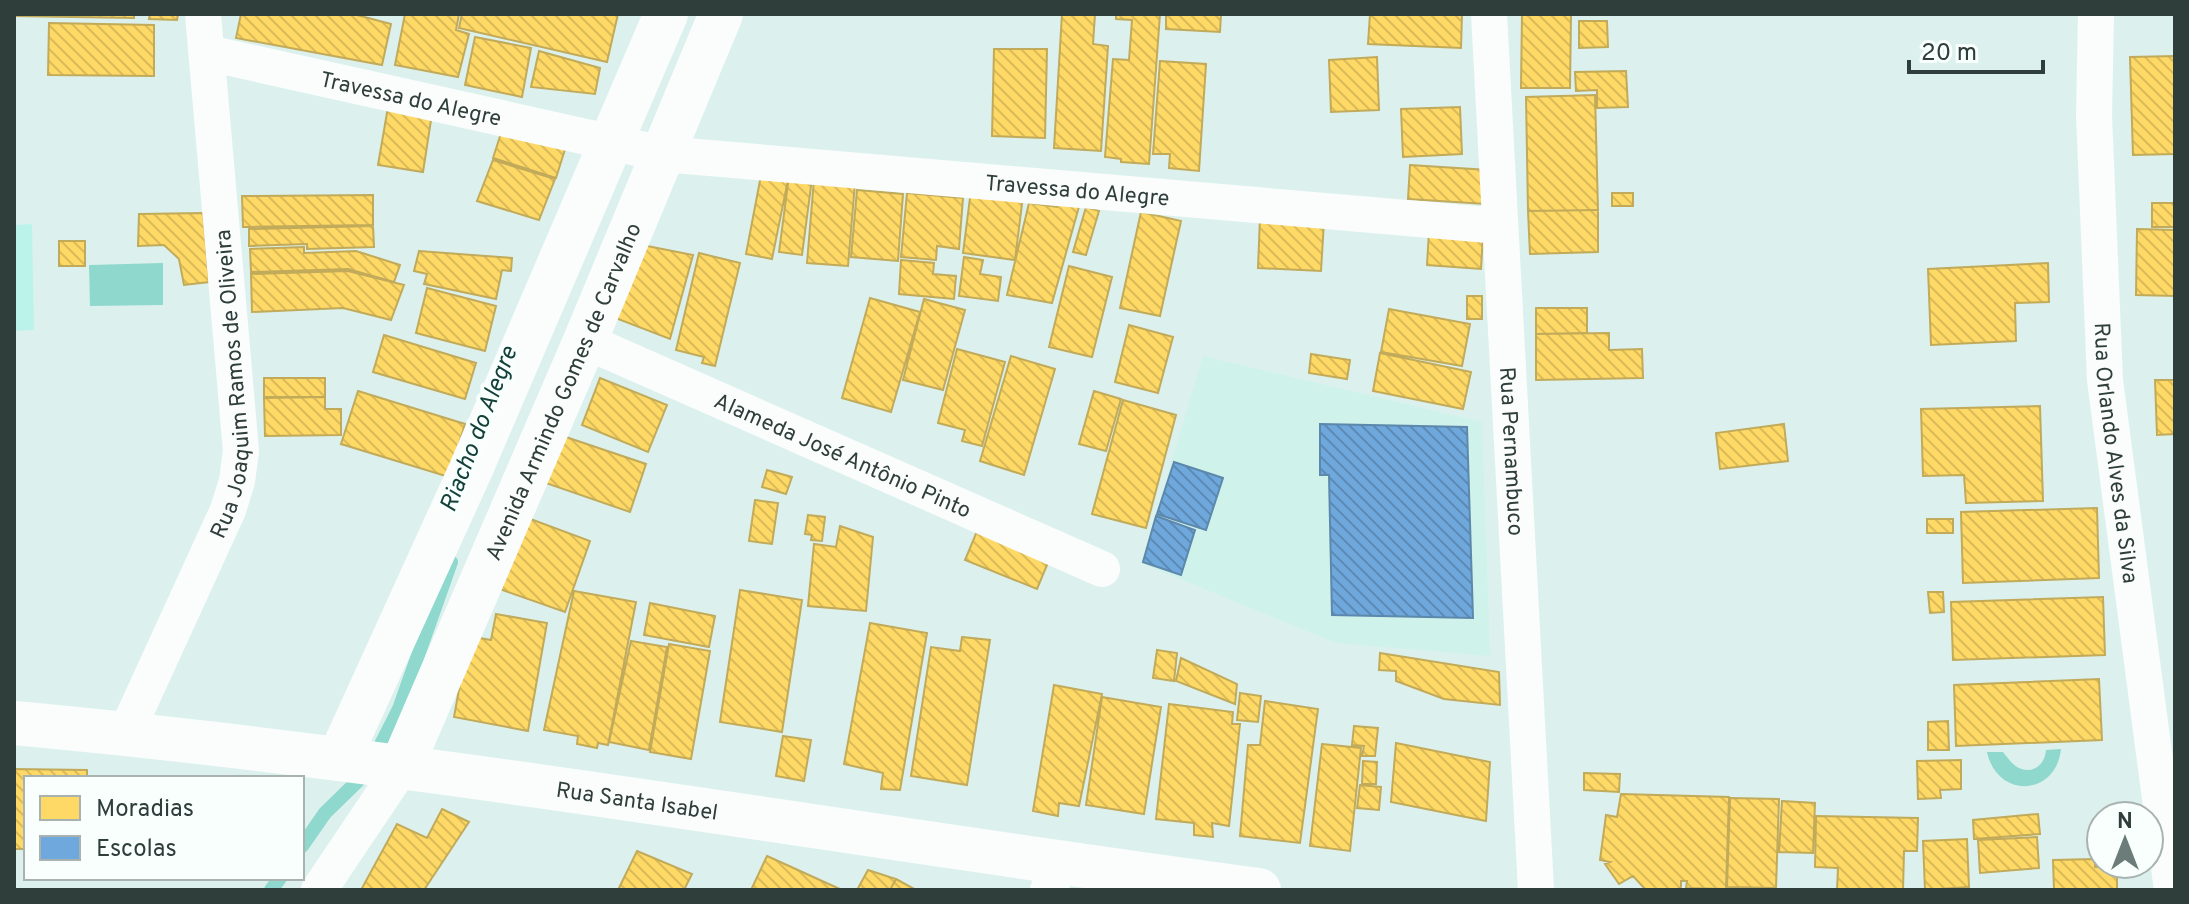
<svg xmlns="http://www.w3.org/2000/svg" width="2189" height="904" font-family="Overpass,sans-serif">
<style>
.built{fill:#cff2eb}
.park{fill:#bbf3ea}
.water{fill:#8fd8cd}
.homes{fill:url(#homes-back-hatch);stroke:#c1aa59;stroke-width:2}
.schools{fill:url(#schools-back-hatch);stroke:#5c88ac;stroke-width:2}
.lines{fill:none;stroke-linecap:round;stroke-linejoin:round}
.stream{stroke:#8fd8cd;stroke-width:14}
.minor{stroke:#fafdfc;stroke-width:36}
.tertiary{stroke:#fafdfc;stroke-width:44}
.labels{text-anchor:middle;stroke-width:8;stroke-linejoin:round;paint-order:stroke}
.street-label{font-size:22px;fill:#2f3e3b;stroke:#f8fffd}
.water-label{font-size:24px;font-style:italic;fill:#14403a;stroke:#f8fffd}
</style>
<defs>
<pattern id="homes-back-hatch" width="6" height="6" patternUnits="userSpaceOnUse" patternTransform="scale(2)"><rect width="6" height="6" fill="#ffd966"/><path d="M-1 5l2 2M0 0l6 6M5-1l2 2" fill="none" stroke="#dbbb59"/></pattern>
<pattern id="schools-back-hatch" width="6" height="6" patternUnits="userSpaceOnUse" patternTransform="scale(2)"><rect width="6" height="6" fill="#6fa8dc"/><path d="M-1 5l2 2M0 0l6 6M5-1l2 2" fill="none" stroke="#5c8ab4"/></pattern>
</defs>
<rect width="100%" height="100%" fill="#dcf1ed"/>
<path class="built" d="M1203,356L1482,422L1490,656L1336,643L1141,563Z"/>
<path class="park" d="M32,224L34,330L14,331V225Z"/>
<path class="water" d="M163,263V305L90,306L89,265Z
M2061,749C2056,797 1997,799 1987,752H2003C2007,757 2012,764 2017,767C2031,775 2045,766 2046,750Z"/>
<path class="homes" d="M14,14H134V18L14,16Z
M150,14H178L177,20L149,19Z
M241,14H353L391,24L382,65L236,38Z
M405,14H459L456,30L469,34L458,77L395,65Z
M462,14H618L607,62L459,28Z
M1062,14H1095L1093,44L1108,46L1101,151L1054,148Z
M1116,14H1160L1149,164L1121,162V159L1105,157L1113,59L1129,60L1132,20L1116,19Z
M1166,14H1221L1220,32L1166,29Z
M1370,14H1462L1461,48L1368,44Z
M1522,14H1571L1570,88H1521Z
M1579,21H1607L1608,47L1579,48Z
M49,23L154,25V76L48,75Z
M475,37L531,48L522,97L465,85Z
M994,49H1047L1045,138L992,136Z
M539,51L600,68L595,94L531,87Z
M2175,56V154L2133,155L2130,57Z
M1377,57L1379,110L1331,112L1329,60Z
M1160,61L1206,64L1199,171L1169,168L1170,154H1153Z
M1626,71L1628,107L1597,108V90L1576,91L1575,72Z
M1595,95L1598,210L1528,211L1526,97Z
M389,101L433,107L423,172L378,165Z
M1460,107L1462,154L1403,157L1401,109Z
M504,124L567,143L556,178L493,158Z
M493,160L555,179L539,220L477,201Z
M1410,165L1488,170L1486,204L1408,199Z
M790,168L813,171L802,255L779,252Z
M762,170L789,175L772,259L746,254Z
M814,179L855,183L848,266L807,263Z
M857,190L903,194L898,261L851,257Z
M971,190L1023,196L1015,260L963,253Z
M907,193L963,198L959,249L937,246L936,260L901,257Z
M1612,193H1633V206H1612Z
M373,195V225L243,227L242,196Z
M1059,198L1080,203L1052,303L1007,295L1029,203L1057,207Z
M2152,203H2175V227H2152Z
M1086,207L1099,211L1086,255L1073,252Z
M1598,210V252L1530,254L1528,211Z
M1141,212L1181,221L1160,316L1120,308Z
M203,213L209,282L184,285L179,259L164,245L138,246L139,214Z
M1260,217L1324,221L1321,271L1258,268Z
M373,226L374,247L307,249V244L249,246V229Z
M2137,229L2175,230V296L2136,295Z
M1429,231L1483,234L1481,269L1427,265Z
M59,241H85V266H59Z
M637,244L693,255L670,339L618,319L610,308Z
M304,247V253L356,251L400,265L394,282L348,269L251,272L250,249Z
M419,251L512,258L511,271L502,270L496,299L424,284L427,274L414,271Z
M699,253L740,263L715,366L702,363L704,357L676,350Z
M964,257L983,260L980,274L1001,277L998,301L959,296Z
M901,260L934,263L933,274L956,276L954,299L899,294Z
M2048,263L2049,302L2015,303L2016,341L1931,345L1928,269Z
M1069,266L1112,277L1092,357L1049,347Z
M348,271L404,285L391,320L343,308L252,312L251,274Z
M427,288L496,306L485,351L416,333Z
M1467,296H1482V319H1467Z
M870,298L920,312L891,412L842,398Z
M924,299L965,310L943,390L903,380Z
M1536,308H1587V333L1536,334Z
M1389,309L1470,324L1462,366L1381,352Z
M1129,325L1173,337L1158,393L1115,382Z
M1609,333V350L1642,349L1643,378L1536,380V334Z
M384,335L476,363L465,399L373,372Z
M957,349L1005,362L982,446L962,441L965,430L938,423Z
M1380,353L1471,372L1463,409L1373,391Z
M1311,354L1350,360L1347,379L1309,373Z
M1011,356L1055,369L1024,475L980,461Z
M264,378H325V397H264Z
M600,378L667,405L648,452L582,425Z
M2155,380H2175V434L2157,435Z
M358,391L465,424L449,477L341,444Z
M1094,391L1121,399L1106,451L1079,444Z
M325,397V409H341V435L265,436L264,398Z
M1123,400L1176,415L1146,528L1092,514Z
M2040,406L2043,501L1966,503L1964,475L1923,476L1921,409Z
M1784,424L1788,461L1720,469L1716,433Z
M554,433L646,464L630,512L537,480Z
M767,470L792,477L786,494L762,487Z
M755,500L778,503L772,544L749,541Z
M2097,508L2099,578L1963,583L1961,512Z
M517,514L590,541L565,612L491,586Z
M808,515L825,517L822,541L811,540L812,535L805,534Z
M1927,519H1953V533H1927Z
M980,524L1052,553L1037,589L965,560Z
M840,526L873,537L866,611L808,606L814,544L836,547Z
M740,590L802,600L782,732L720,722Z
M574,591L636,602L608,745L598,743L597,748L577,744L578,736L544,730Z
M1928,592H1943L1944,612L1930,613Z
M2103,597L2105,655L1953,660L1951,602Z
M650,603L715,616L709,647L644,635Z
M496,614L547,623L528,731L454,717L460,684L463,635L491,640Z
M870,623L927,633L900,790L881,789L883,773L844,764Z
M962,637L990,640L967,785L911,776L931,647L960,651Z
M631,641L667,647L649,750L609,742Z
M669,644L710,651L691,759L650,752Z
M1157,650L1177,653L1174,681L1153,678Z
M1380,653L1499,672L1500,705L1444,699L1396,681V671L1379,670Z
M1181,658L1237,684L1235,704L1176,681Z
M2099,679L2102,740L1956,746L1954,685Z
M1054,685L1102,694L1079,806L1059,803L1058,816L1033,811Z
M1240,693L1261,696L1258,722L1237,720Z
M1102,697L1161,707L1144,814L1086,805Z
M1265,701L1318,709L1300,843L1240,836L1248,745H1260Z
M1169,704L1233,712L1232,724H1240L1229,826L1212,823L1213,837L1194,835V823L1156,819Z
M1948,721L1949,750H1928V722Z
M1354,726L1378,728L1375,756H1362L1364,746L1352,745Z
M783,736L811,740L804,781L776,776Z
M1396,743L1490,762L1486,821L1391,802Z
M1322,744L1361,748L1350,851L1310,846Z
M1961,760V789L1940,790L1941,798L1918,799L1917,761Z
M1363,761L1377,762L1376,784H1362Z
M14,769L87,770V778H26V849H14Z
M1584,773L1620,774L1619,792L1584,790Z
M1360,785L1381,787L1379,810L1357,808Z
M1621,794L1729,797L1726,889L1686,888L1687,881H1681V887L1676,890H1646L1633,876L1619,884L1605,864L1610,862L1600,860L1606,815L1617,817Z
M1730,798L1779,799L1776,888L1727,887Z
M1782,801L1815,803L1813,853L1779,852Z
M442,809L469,822L424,890H361L397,824L427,838Z
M2038,814L2040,834L1974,839L1973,820Z
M1816,816L1918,818L1917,851H1904L1903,890H1837L1838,868L1815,867Z
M2037,837L2039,868L1980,873L1978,840Z
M1967,839L1969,887L1925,890L1923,841Z
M637,851L692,874L684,890H618Z
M767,856L842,890H751Z
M2095,859V867L2117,866V890H2054L2053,860Z
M868,870L896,879L890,890H857Z
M896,879L916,890H890Z"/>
<path class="schools" d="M1320,424L1467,427L1473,618L1332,615L1329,475H1320Z
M1174,462L1223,478L1206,530L1157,514Z
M1156,516L1195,530L1181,575L1143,562Z"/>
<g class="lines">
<path class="stream" d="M302,846L325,813L367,772L399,709L451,562
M271,890L280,878"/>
<g class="minor">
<path id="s1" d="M1489,14L1536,890"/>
<path id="s2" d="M2096,14L2094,115L2105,380L2172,890"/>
<path id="s3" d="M208,53L663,154L1500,226"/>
<path id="s4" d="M585,341L1102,569"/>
<path id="s5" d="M126,733L228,510L237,481L241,451L203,14"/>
<path d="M319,890L401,768"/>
<path d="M1048,890L1061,864"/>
</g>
<g class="tertiary">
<path id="s6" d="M14,723C431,761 844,835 1259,890"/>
<path d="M339,759L471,469L666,14"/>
<path id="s7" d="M401,768L585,341L721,14"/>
</g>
</g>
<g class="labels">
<g class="street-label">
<text dy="8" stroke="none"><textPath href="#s3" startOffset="208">Travessa do Alegre</textPath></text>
<text dy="8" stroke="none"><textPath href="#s3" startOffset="882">Travessa do Alegre</textPath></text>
<text dy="8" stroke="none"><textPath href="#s5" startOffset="372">Rua Joaquim Ramos de Oliveira</textPath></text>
<text dy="8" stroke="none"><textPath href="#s7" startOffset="410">Avenida Armindo Gomes de Carvalho</textPath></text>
<text dy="8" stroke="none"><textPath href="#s1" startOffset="438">Rua Pernambuco</textPath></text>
<text dy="8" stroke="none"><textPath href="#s2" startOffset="440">Rua Orlando Alves da Silva</textPath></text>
<text dy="8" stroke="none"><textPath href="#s4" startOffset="282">Alameda José Antônio Pinto</textPath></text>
<text dy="8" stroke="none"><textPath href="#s6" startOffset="628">Rua Santa Isabel</textPath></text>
</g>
<g class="water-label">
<text transform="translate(478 429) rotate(-69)" y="8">Riacho do Alegre</text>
</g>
</g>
<rect width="2189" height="904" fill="none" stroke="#2f3e3b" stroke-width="32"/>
<rect x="24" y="776" width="280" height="104" fill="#f8fffd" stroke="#a8b2af" stroke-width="2"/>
<rect x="40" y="796" width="40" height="24" fill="#ffd966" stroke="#a8b2af" stroke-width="2"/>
<text x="96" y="816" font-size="24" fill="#2f3e3b">Moradias</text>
<rect x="40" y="836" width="40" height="24" fill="#6fa8dc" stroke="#a8b2af" stroke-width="2"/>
<text x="96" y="856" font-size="24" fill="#2f3e3b">Escolas</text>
<g transform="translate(2125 840)"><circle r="38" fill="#f8fffd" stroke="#a8b2af" stroke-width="2"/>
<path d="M0-6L14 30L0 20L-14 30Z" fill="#6c7d79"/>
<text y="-12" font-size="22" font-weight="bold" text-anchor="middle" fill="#2f3e3b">N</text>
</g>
<path d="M1909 60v12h134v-12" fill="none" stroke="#2f3e3b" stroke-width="4"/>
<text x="1921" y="60" font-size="24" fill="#2f3e3b" stroke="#f8fffd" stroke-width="6" paint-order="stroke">20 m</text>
</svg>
